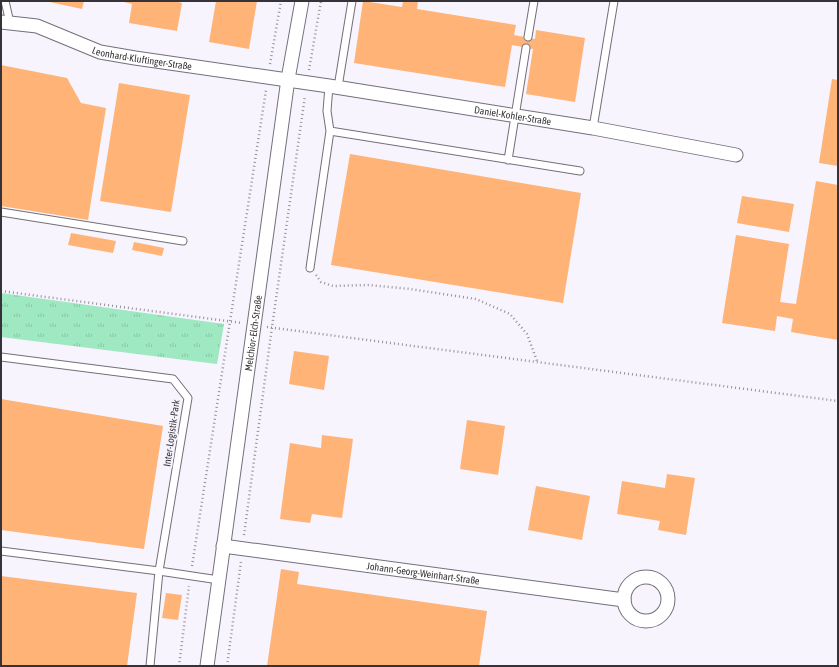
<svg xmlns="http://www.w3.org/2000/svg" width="839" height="667" font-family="'Asap Condensed',sans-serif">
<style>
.grass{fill:url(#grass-tufts)}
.building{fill:#ffb377}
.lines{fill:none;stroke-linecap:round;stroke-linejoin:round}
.lane-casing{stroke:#736f79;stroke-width:9}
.street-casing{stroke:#736f79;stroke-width:15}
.path{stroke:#949198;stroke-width:2.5;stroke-dasharray:1 3;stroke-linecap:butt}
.lane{stroke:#fff;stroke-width:7}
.street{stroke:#fff;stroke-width:13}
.labels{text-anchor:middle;stroke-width:4;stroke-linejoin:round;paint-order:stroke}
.street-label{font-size:10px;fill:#353338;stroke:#f7f4fe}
</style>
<defs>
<pattern id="grass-tufts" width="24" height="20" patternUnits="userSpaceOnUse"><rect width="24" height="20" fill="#9ee8c2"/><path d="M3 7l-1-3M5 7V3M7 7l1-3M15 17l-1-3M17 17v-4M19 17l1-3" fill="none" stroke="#89c7a7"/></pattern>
</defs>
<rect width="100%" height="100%" fill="#f7f4fe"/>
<path class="grass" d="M1,293L224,324L217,364L1,337Z"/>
<path class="building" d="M45,1H84L82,9Z
M120,1H175L182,3L177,31L129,23L132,4Z
M216,1H257L249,49L209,42Z
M363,1L402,7L403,1H418L417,9L516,25L514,35L535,39L536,30L585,38L575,102L526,94L533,49L512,45L505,87L354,63Z
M1,65L67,78L81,103L106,108L88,220L1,206Z
M832,79L838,80V166L819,163Z
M119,83L190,95L171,212L100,201Z
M350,154L581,193L563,303L331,265Z
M816,181L838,185V340L791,332L793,319L777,316L775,331L722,323L736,235L789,244L780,302L796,304Z
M742,196L794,204L789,232L737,223Z
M71,233L116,241L113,253L68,245Z
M134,242L164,248L162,256L132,250Z
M294,351L329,356L324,390L289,384Z
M1,399L163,426L144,549L1,530Z
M467,420L505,426L498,475L460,469Z
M322,435L353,439L342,518L312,514L310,523L280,519L290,443L321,448Z
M667,474L695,478L686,535L658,530L660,521L617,514L622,481L665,488Z
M536,486L590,496L582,540L528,530Z
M281,569L299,572L297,584L487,611L479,666H267Z
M1,576L137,593L127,666H1Z
M166,593L182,595L178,620L162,618Z"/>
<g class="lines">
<defs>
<path id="lane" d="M5,1L10,23
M528,37L534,1
M338,87L352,1
M593,128L614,1
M330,131L580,171
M508,160L526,48
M1,212L183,241
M310,268L330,131L327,111L329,86
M1,357L173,379L188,398L159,571L150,666
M1,551L159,571L219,580"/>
<g id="street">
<path id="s1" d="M1,22L37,26L100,52L135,58L329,86L593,128L736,155"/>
<path id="s2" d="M223,546L624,600"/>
<circle cx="646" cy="599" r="22"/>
<path id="s3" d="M207,666L288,79L302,1"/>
</g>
</defs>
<use href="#lane" class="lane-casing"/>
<use href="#street" class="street-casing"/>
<path class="path" d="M270,64L281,1
M309,70L321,1
M316,275L321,282L333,286L369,285L410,289L476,299L510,314L527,334L537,361
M1,291L242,323
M267,327L838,401
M244,535L272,327L305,96
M192,566L266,90
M179,666L189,586
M227,666L241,562"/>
<use href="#lane" class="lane"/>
<use href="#street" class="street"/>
</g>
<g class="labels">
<g class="street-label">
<text dy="4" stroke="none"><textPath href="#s1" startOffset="147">Leonhard-Kluftinger-Straße</textPath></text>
<text dy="4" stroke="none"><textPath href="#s1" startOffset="522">Daniel-Kohler-Straße</textPath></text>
<text dy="4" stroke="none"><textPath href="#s3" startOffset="336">Melchior-Elch-Straße</textPath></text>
<text transform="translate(171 433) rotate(-82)" y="4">Inter-Logistik-Park</text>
<text dy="4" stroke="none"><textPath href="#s2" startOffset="202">Johann-Georg-Weinhart-Straße</textPath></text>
</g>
</g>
<rect width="839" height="667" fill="none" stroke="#353338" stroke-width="4"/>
</svg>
